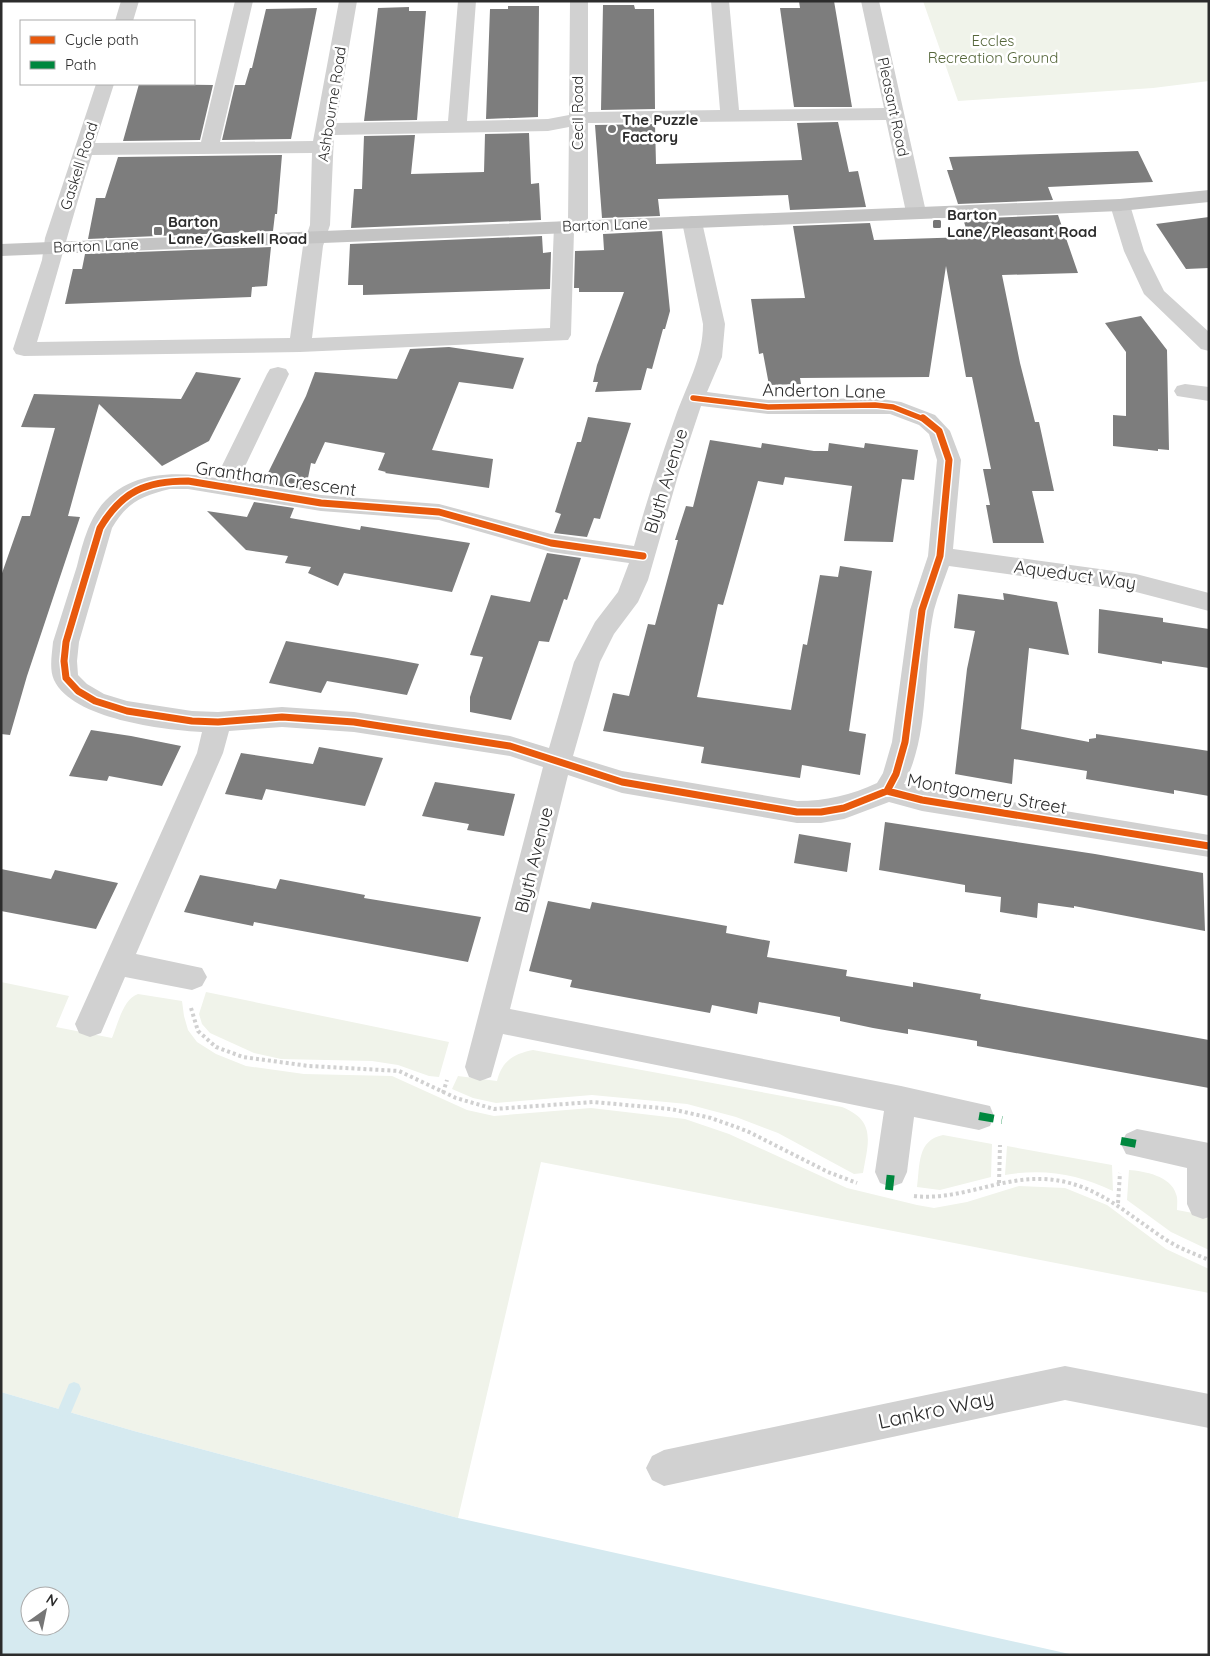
<svg xmlns="http://www.w3.org/2000/svg" width="1210" height="1656" font-family="Quicksand,sans-serif">
<style>
.green{fill:#f0f3ea}
.water{fill:#d6eaf0;fill-rule:evenodd}
.lines{fill:none;stroke-linecap:round;stroke-linejoin:round}
.stream{fill:#d6eaf0;fill-rule:evenodd}
.building{fill:#7d7d7d}
.path{stroke:#d1d1d1;stroke-width:4;stroke-dasharray:3 3;stroke-linecap:butt}
.minor{fill:#d1d1d1;fill-rule:evenodd}
.major{fill:#c4c4c4;fill-rule:evenodd}
.quiet{stroke:#00873e;stroke-width:8;stroke-dasharray:15 8;stroke-linecap:butt}
.cycleway-far1-casing{stroke:#fff;stroke-width:8}
.cycleway-casing{stroke:#fff;stroke-width:10}
.cycleway-far1{stroke:#e8590c;stroke-width:5.5}
.cycleway{stroke:#e8590c;stroke-width:7}
.poi-dot{fill:#767676;stroke:#fff;stroke-width:2}
.labels{text-anchor:middle;stroke-width:5;stroke-linejoin:round;paint-order:stroke}
.far-park-label{font-size:15px;fill:#55663a;stroke:#fff}
.far-street-label{font-size:15px;fill:#2c2c2c;stroke:#fff}
.far-poi-label{font-size:15px;font-weight:bold;fill:#2c2c2c;stroke:#fff;text-anchor:start}
.street-label{font-size:18px;fill:#2c2c2c;stroke:#fff}
.near-street-label{font-size:21px;fill:#2c2c2c;stroke:#fff}
</style>
<rect width="100%" height="100%" fill="#fff"/>
<path class="green" d="M923,1H1209V81L1153,88L958,101Z
M1,982L69,996L56,1027L112,1038C118,1024 123,999 138,994L182,1001L184,1016L188,1030L197,1042L216,1054L246,1066L304,1074L392,1076L467,1110L494,1116L591,1108L685,1119L729,1134L847,1188L917,1205L934,1208L967,1202L1019,1186L1065,1188L1107,1205L1166,1249L1209,1269V1293L541,1162L458,1518L134,1431L1,1392Z
M206,992L449,1042L439,1077L429,1076L398,1065L372,1061L281,1059L254,1053L210,1033L202,1024L199,1014Z
M533,1050L842,1107C877,1121 868,1143 863,1173L854,1174L778,1133L736,1117L687,1104L592,1095L496,1103L473,1098L452,1089L458,1076L497,1081C502,1061 513,1054 533,1050Z
M943,1135L992,1144L991,1177L940,1190L917,1187C920,1165 917,1140 943,1135Z
M1007,1146L1112,1165L1113,1191C1078,1174 1044,1168 1005,1175Z
M1129,1170C1144,1171 1171,1176 1176,1194C1178,1198 1177,1205 1177,1210L1209,1216V1250L1171,1232L1127,1200Z"/>
<path class="water" d="M1,1392L134,1431L458,1518L1074,1655H1ZM30,1596H60V1626H30Z"/>
<g class="lines">
<path class="stream" d="M74,1382L79,1384L81,1389L70,1415L65,1417L60,1415L58,1410L69,1384Z"/>
</g>
<path class="building" d="M799,1H834L852,107H794L780,8H800Z
M603,5H634L635,9H654L655,109L601,110Z
M508,6H539L538,117L486,119L490,9H508Z
M409,7V11H426L417,120L364,121L378,8Z
M317,8L291,139L222,140L235,85H245L250,68H252L266,9Z
M139,84L213,85L200,140L123,141Z
M838,122L849,172L858,171L866,207L790,210L788,195L658,199L660,216L602,218L595,125L655,124L656,164L802,160L797,123Z
M529,133L531,184L539,183L541,220L351,228L354,189H362L364,136L415,135L411,174L484,172L485,134Z
M1138,151L1153,182L1048,187L1053,200L958,204L947,170H953L949,157Z
M282,155L277,214H275L273,231L88,239L96,198H105L118,157Z
M1058,215L1078,273L1002,275L1020,363L1035,422H1039L1054,491H1032L1044,543H993L986,505H990L983,469H991L972,377H966L946,266L929,377L800,378L801,384L769,385L763,353L759,354L751,299L805,298L793,226L870,223L874,240L969,237L963,219Z
M1209,217V268L1186,269L1156,224Z
M662,231L670,311L665,329H663L652,369L647,368L641,390L595,392L598,382H593L597,365L624,292H579V288H574L575,251L604,250L603,234Z
M542,236L543,253L551,252L550,289L363,295V285H348L350,244Z
M271,247L267,286L252,287L251,297L65,304L73,269H82L85,254Z
M1141,316L1167,350L1169,450L1158,449V451L1113,446V415L1126,416V352L1105,323Z
M449,347L524,358L513,389L459,382L432,450L493,459L489,488L385,473L386,472L378,470L385,453L325,442L315,464L311,463L308,478L303,490L263,483L306,396L315,372L397,379L410,349Z
M196,372L241,378L209,441L162,466L99,404L68,516L80,517L27,676L10,735L1,734V576L22,516H30L55,428L21,427L34,394L181,399Z
M588,417L631,423L600,519L594,518L587,537L554,533L561,514L555,512L577,442H581Z
M710,440L761,448L762,443L814,451H828L829,443L864,448L865,443L918,450L914,480L902,479L893,542L844,541L852,486L785,477L783,485L758,481L723,605L718,604L697,697L791,710L803,644L807,645L820,575L838,577L840,566L872,571L849,731L866,734L860,775L802,765L800,778L701,763L704,747L603,731L613,693L629,696L648,624L655,625L678,540H675L686,506L693,507Z
M254,502L294,508L290,518L360,530L361,526L470,543L452,592L344,573L338,586L308,573L311,567L285,563L288,556L246,550L207,511L247,517Z
M547,553L581,558L567,600L564,599L549,642L539,641L511,720L470,712V697L483,657L470,655L491,595L530,602Z
M1003,593L1057,602L1069,655L1029,648L1021,729L1089,742V739L1096,738V734L1209,751V796L1174,790V794L1086,779L1087,771L1014,759L1012,784L955,774L967,669L975,631L954,628L958,594L1004,600Z
M1099,609L1163,618V622L1209,629V668L1162,661V664L1098,653Z
M286,641L387,658L419,664L407,695L327,681L321,693L269,683Z
M91,730L131,736L181,746L162,786L109,776L107,781L69,776Z
M319,747L383,758L365,806L266,789L262,800L225,794L241,753L313,764Z
M435,782L515,794L504,836L467,830L469,824L422,816Z
M885,822L1095,854L1203,873L1205,931L1074,906V908L1038,903L1037,918L1000,912L1001,897L965,892V885L879,870Z
M799,834L851,843L847,872L794,863Z
M1,869L51,879L55,870L118,883L96,929L1,911Z
M200,875L276,889L280,879L365,895L364,898L481,917L468,962L254,922L253,926L184,912Z
M548,901L590,909L592,902L727,926L726,933L770,941L767,957L847,970L846,976L913,987V982L981,994L980,999L1209,1040V1088L977,1046V1041L908,1029V1034L873,1028L840,1021V1017L759,1002L757,1014L712,1005L710,1013L570,987L572,980L529,971Z"/>
<g class="lines">
<path class="path" d="M191,1008L198,1031L216,1047L243,1057L309,1066L399,1071L456,1098L494,1109L593,1102L671,1109L711,1118L747,1131L828,1172L857,1183
M443,1093L447,1080
M999,1183L1000,1145
M914,1196C958,1201 997,1178 1041,1179C1094,1180 1126,1214 1168,1241C1181,1249 1195,1254 1209,1260
M1118,1203L1120,1173"/>
<path class="minor" d="M121,1H139L133,21H115Z
M235,1H253L220,142L313,141L339,1H357L336,123L448,121L458,1H476L467,121L548,119L569,115L570,1H588V112L720,110L711,1H729L739,110L884,108L861,1H879L926,212L923,216L916,218L909,216L906,212L886,120L592,123H588V226L585,230L574,231L571,335L568,340L300,352L24,356L16,354L13,349L42,260L45,238L96,84H114L95,143L201,142ZM569,127L568,221L557,222L554,226L550,328L312,338L323,246L330,225L334,135L548,131ZM312,153L310,225L303,246L290,338L37,342C56,279 72,217 92,155Z
M1120,199L1127,201L1130,205L1144,251L1164,291L1209,332V351L1201,349L1144,294L1124,251L1110,205L1113,201Z
M692,216L699,218L702,222L725,324L722,357L707,392L768,400L875,398L901,402L935,415L950,431L961,460L953,549L1136,574L1209,593V611L1136,592L949,566C944,580 938,595 934,610C922,667 931,732 904,784L1209,835V857L922,811L889,802L844,819L821,823H797L622,793L568,775L510,1009L901,1086L990,1106L994,1116L990,1126L979,1130L914,1117L907,1172L902,1183L891,1187L880,1183L875,1172L884,1111L503,1034L491,1077L480,1081L469,1077L465,1067L543,767L510,756L354,732L282,727L229,731L223,753L136,954L202,968L207,977L202,986L192,990L125,977L101,1033L90,1037L79,1033L75,1024L197,753L202,732C164,730 72,719 54,680C49,669 52,654 53,642C61,617 69,591 77,566C80,554 83,541 88,529C110,473 165,469 216,478L267,374L270,369L278,367L286,369L289,374L238,481L321,495L439,504L551,534L634,546C646,503 660,460 675,418C686,386 703,359 703,324L682,222L685,218ZM701,406L768,414H890L919,425L929,434L937,460L928,556L910,610L892,742L883,773L877,783C851,795 826,801 797,801L622,771L573,756L600,662L614,634L638,602L648,580L679,472ZM170,489H188L321,511L439,520L551,552L629,563L618,592L595,622L574,662L549,748L510,736L354,712L282,707L218,712L192,711L127,701L104,694L87,684L78,675L77,661L79,642L112,528C127,502 142,496 170,489Z
M1185,384L1209,387V401L1177,396L1174,391L1177,386Z
M1137,1129L1209,1143V1217L1203,1219L1192,1215L1187,1204V1168L1126,1154L1121,1144L1126,1134Z
M1065,1366L1209,1394V1428L1065,1400L664,1486L652,1480L646,1468L652,1456L664,1450Z"/>
<path class="major" d="M1209,190V202L1120,211L1,256V244L1120,199Z"/>
<path class="quiet" d="M979,1116L1002,1120
M1121,1141L1137,1144
M889,1190L891,1172"/>
<defs>
<path id="cycleway-far1" d="M693,398L768,407L875,405L893,407L926,420"/>
<path id="cycleway" d="M643,556L551,543L439,512L321,503L188,481C146,481 122,491 100,528L66,642L64,661L66,678L78,691L95,701L127,711L192,721L218,722L282,717L354,722L510,746L622,782L797,812H821L844,808L887,791L922,800L1209,846
M887,791L896,774L905,742L922,610L940,556L949,460L939,431L923,418"/>
</defs>
<use href="#cycleway-far1" class="cycleway-far1-casing"/>
<use href="#cycleway" class="cycleway-casing"/>
<use href="#cycleway-far1" class="cycleway-far1"/>
<use href="#cycleway" class="cycleway"/>
</g>
<g class="poi-dot">
<circle cx="612" cy="129" r="5"/>
<rect x="932" y="219" width="10" height="10" rx="2.5"/>
<rect x="153" y="226" width="10" height="10" rx="2.5"/>
</g>
<g class="labels">
<g class="far-park-label">
<text x="993" y="46">Eccles<tspan x="993" dy="17">Recreation Ground</tspan></text>
</g>
<g class="far-street-label">
<text transform="translate(332 104) rotate(-81)" y="5">Ashbourne Road</text>
<text transform="translate(893 107) rotate(78)" y="5">Pleasant Road</text>
<text transform="translate(578 113) rotate(-90)" y="5">Cecil Road</text>
<text transform="translate(79 166) rotate(-72)" y="5">Gaskell Road</text>
<text transform="translate(605 225) rotate(-2)" y="5">Barton Lane</text>
<text transform="translate(96 246) rotate(-2)" y="5">Barton Lane</text>
</g>
<g class="far-poi-label">
<text x="622" y="125">The Puzzle<tspan x="622" dy="17">Factory</tspan></text>
<text x="947" y="220">Barton<tspan x="947" dy="17">Lane/Pleasant Road</tspan></text>
<text x="168" y="227">Barton<tspan x="168" dy="17">Lane/Gaskell Road</tspan></text>
</g>
<g class="street-label">
<text transform="translate(824 391) rotate(1)" y="6">Anderton Lane</text>
<text transform="translate(276 479) rotate(8)" y="6">Grantham Crescent</text>
<text transform="translate(666 481) rotate(-73)" y="6">Blyth Avenue</text>
<text transform="translate(1075 575) rotate(8)" y="6">Aqueduct Way</text>
<text transform="translate(987 794) rotate(10)" y="6">Montgomery Street</text>
<text transform="translate(534 860) rotate(-76)" y="6">Blyth Avenue</text>
</g>
<g class="near-street-label">
<text transform="translate(936 1410) rotate(-12)" y="7">Lankro Way</text>
</g>
</g>
<rect width="1210" height="1656" fill="none" stroke="#2c2c2c" stroke-width="5"/>
<rect x="20" y="20" width="175" height="65" fill="#ffffff" stroke="#ababab"/>
<rect x="30" y="36" width="25" height="8" fill="#e8590c" stroke="#ababab"/>
<text x="65" y="45" font-size="15" fill="#2c2c2c">Cycle path</text>
<rect x="30" y="61" width="25" height="8" fill="#00873e" stroke="#ababab"/>
<text x="65" y="70" font-size="15" fill="#2c2c2c">Path</text>
<g transform="translate(45 1611) rotate(33)"><circle r="24" fill="#ffffff" stroke="#ababab"/>
<path d="M0-4L9 19L0 12L-9 19Z" fill="#767676"/>
<text y="-8" font-size="14" font-weight="bold" text-anchor="middle" fill="#2c2c2c">N</text>
</g>
</svg>
